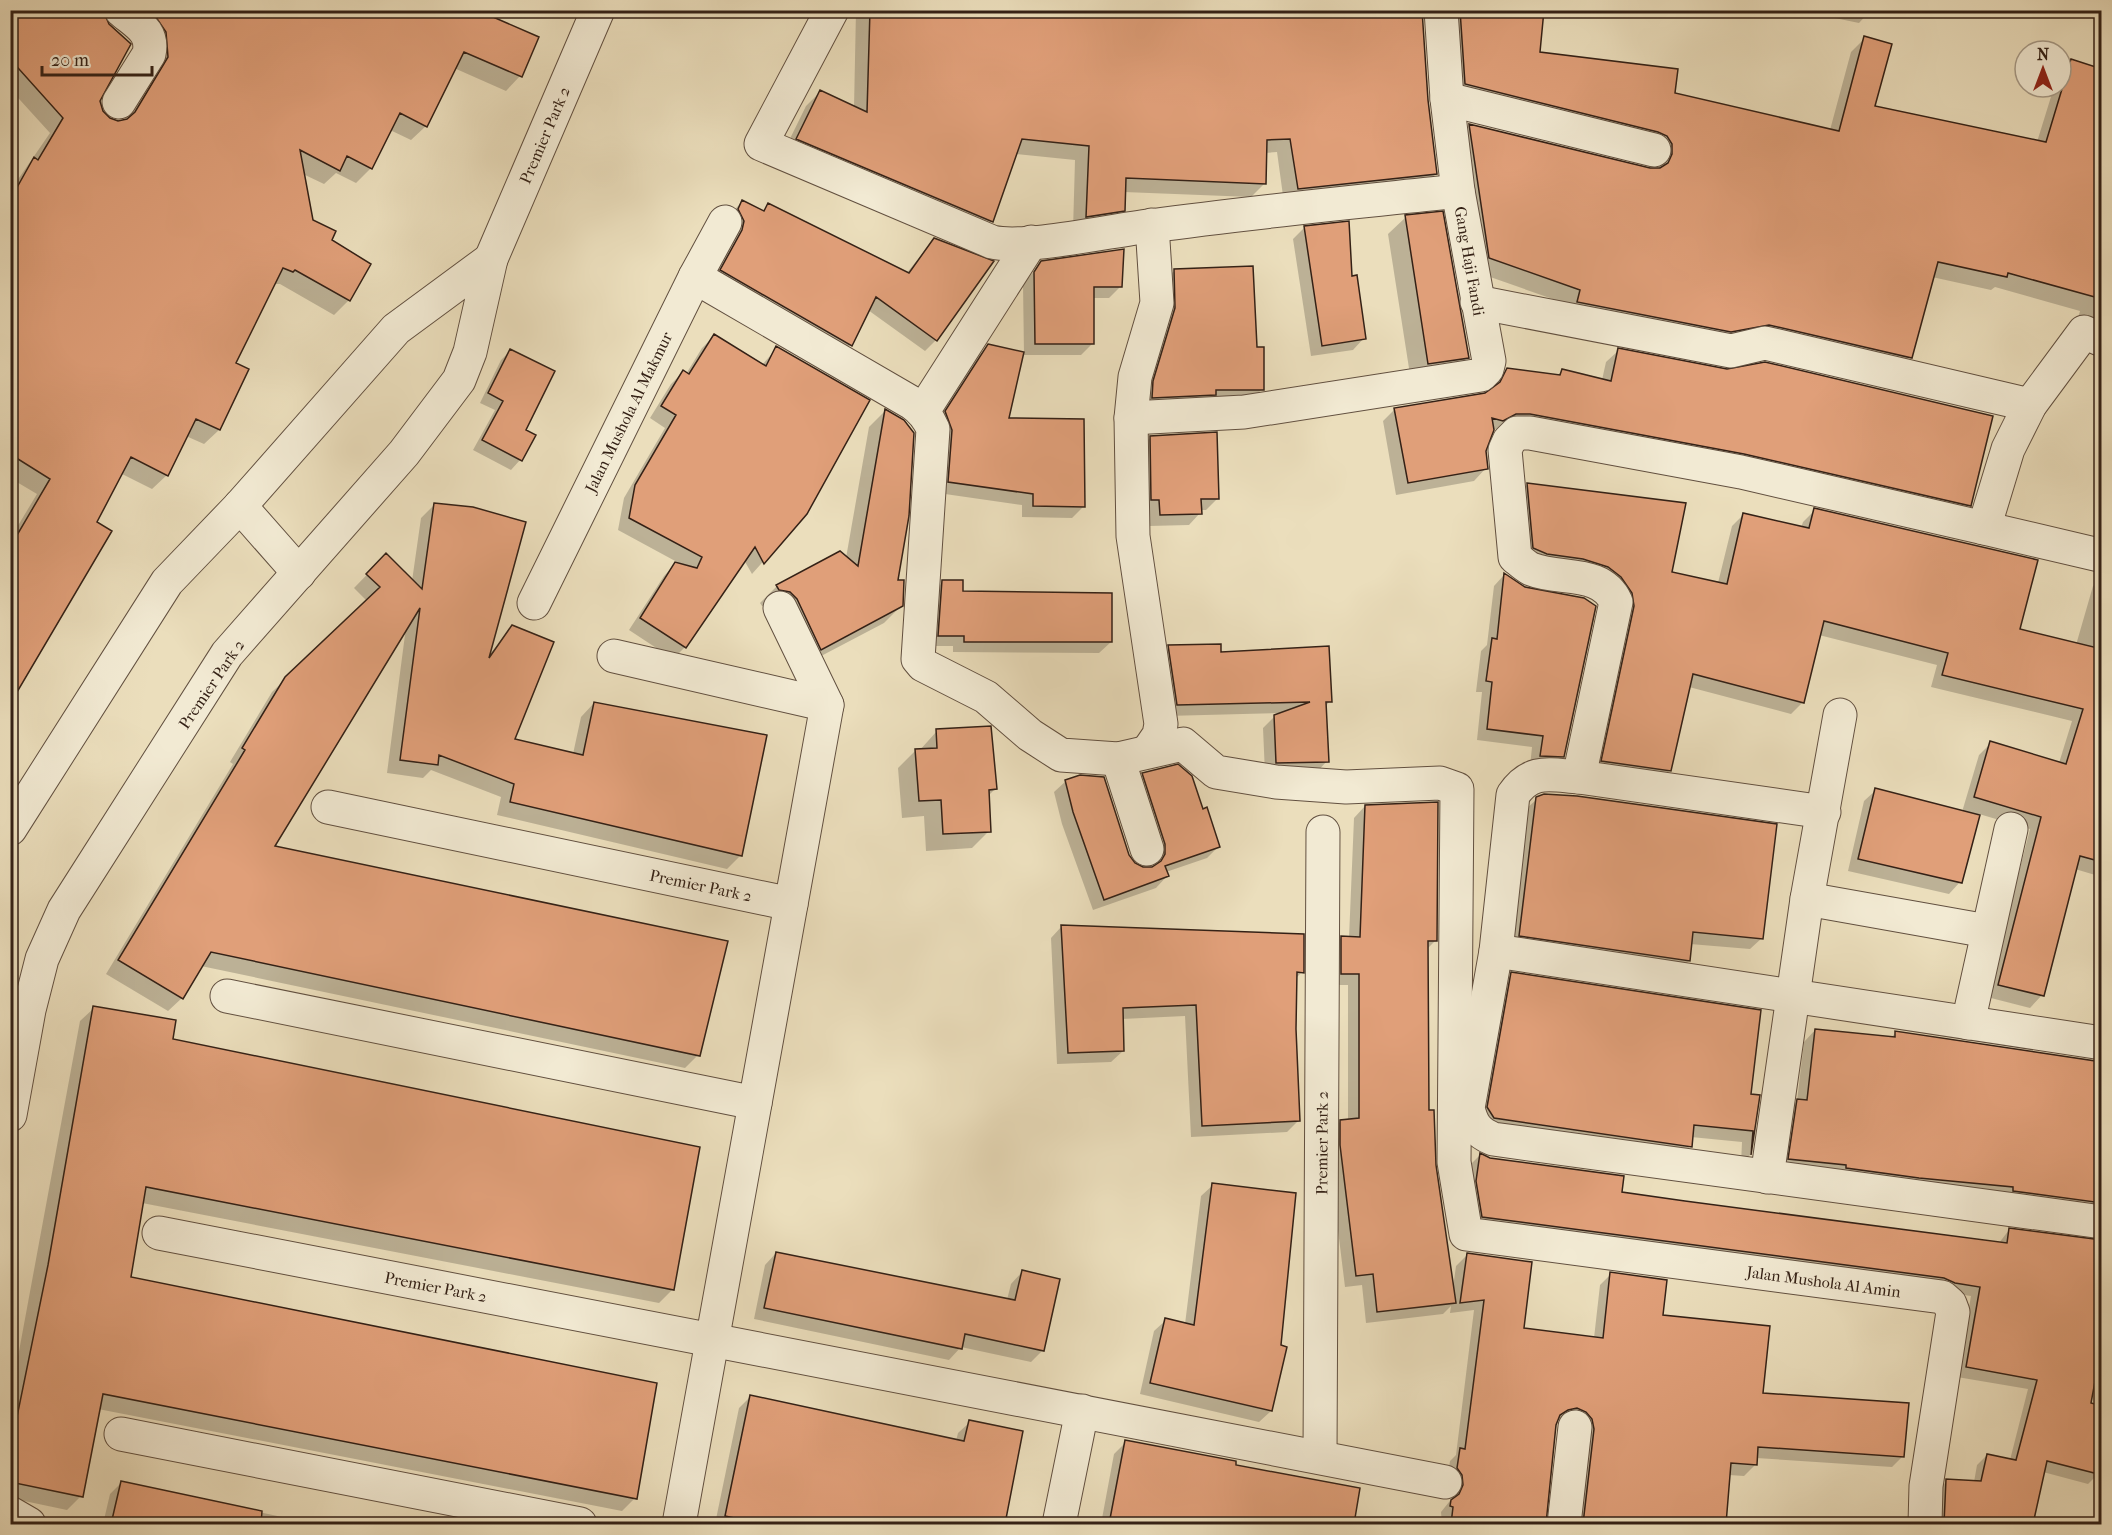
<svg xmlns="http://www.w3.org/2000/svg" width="2112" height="1535" font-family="'IM FELL French Canon',serif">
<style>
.shadow{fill:#0003}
.building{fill:#e09f79;stroke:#342116;stroke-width:1.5}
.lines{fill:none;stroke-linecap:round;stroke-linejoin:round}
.street-casing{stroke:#625040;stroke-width:35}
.street{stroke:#f2ead3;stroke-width:33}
.labels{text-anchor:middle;stroke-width:5;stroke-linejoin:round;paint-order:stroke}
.street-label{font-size:16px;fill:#342116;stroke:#f2ead3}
</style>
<rect width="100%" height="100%" fill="#ebdebc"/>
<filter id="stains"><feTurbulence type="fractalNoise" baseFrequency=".00333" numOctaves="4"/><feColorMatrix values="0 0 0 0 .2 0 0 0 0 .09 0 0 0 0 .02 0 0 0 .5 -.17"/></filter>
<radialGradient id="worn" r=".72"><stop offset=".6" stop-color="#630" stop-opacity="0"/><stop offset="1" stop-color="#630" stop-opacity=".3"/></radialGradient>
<path class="shadow" d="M10,10L99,102L101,111L108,119L119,122L125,121L151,80L119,10H473L520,76L506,91L454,68L426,126L411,140L390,130L371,168L356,183L336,173L324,184L303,174L312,221L330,241L349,300L334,315L280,284H274L234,364L247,370L219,430L204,444L186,436L167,475L152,489L120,473L10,701V539L37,494L10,478V191L50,133L10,89Z
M856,10H1422L1427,100L1436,174L1421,188L1284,203L1277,152L1265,153V183L1251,197L1124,192V210L1109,224L1073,230L1075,160L1015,154L992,221L978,236L783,153L806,106L820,92L854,108Z
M1439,10H1542L1538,54L1673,94L1830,130L1851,52L1865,38L1873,107L2037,142L2054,87H2061V71L2071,61L2098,69L2102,66V342L2075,328L2080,311L1995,287L1991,290L1932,277L1910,357L1896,371L1716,345L1567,304L1476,272L1456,139L1469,125L1649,170H1659V160L1451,98Z
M1796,10H1871L1859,23Z
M742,202L762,212L768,205L906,274L934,239L936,340L925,351L868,310L850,345L839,356L710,281L731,213Z
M1406,217L1468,357L1450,375L1411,381L1388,234Z
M1304,228L1351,278L1364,338L1353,350L1311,356L1293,239Z
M1042,262L1121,286L1109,298H1092V344L1081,355H1024L1023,284Z
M1174,271L1256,348L1262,389L1251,401L1141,409L1163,282Z
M714,336L762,365L777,348L806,513L752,574L744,560L685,647L673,659L629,630L664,576L677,562L618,530L624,498L665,428L650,418L671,384L683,372L686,374L702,348Z
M989,345L1007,419L1084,506L1072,518L1022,517V505L938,493L934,424L977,357Z
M1619,350L1969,505L1957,517L1503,426L1492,431L1485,451L1486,468L1474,481L1396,495L1383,421L1395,409L1485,395L1507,370L1557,376L1562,371L1602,380L1606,362Z
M510,351L524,430L534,435L520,460L511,470L473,450L495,410L480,403L501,360Z
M885,411L897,582L901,606L884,623L804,665L773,608L762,606L760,603L777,586L846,558L869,427Z
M1151,437L1218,498L1206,510H1200V513L1189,525L1149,526L1139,449Z
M1527,485L1670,573L1718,583L1732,526L1744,514L1801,528L1803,522L1815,510L2018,630L2076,645L2093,586L2102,578V877L2075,869L2042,995L2030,1008L1987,997L2030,829L1979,814L1960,882L1949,894L1848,871L1864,801L1876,790L1962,812L1979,755L1991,743L2059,763L2072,721L1931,687L1937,665L1819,635L1803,702L1791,714L1689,687L1670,770L1658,783L1590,773L1621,605L1534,566L1516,497Z
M434,505L489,655L513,627V740L573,754L581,717L594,703L741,855L727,869L497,815L501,797L431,770L423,778L387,773L406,627L273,847L698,1055L685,1068L201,966L182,998L168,1011L106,974L233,764L230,762L272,692L367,601L354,588L386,555L412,581L421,518Z
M1504,575L1563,756L1552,767H1530L1532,747L1477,740L1482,692H1476L1481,651L1487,645L1494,586Z
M943,582L961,593L1111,642L1099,653L953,652V646H928L931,594Z
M1169,647L1219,653L1330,701L1325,707L1327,761L1316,773L1265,774L1263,728L1278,713L1166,716L1157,658Z
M937,731L995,789L988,796L989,831L972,848L926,851L924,816L902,818L898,768L915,751H919Z
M1143,774L1202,810L1218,847L1207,858L1166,872L1167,876L1156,888L1093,910L1062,824L1054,792L1066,781L1134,864L1142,869L1153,868L1154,856L1131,785Z
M1537,799L1762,938L1750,949L1690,944L1689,961L1677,972L1508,946L1525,810Z
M1365,806L1436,940L1427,949L1428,1112L1453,1288L1456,1266L1467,1255L1522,1329L1594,1338L1600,1285L1611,1274L1762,1394L1903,1456L1892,1467L1756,1458L1755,1465L1744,1476L1729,1475L1725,1524H1574L1566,1419L1557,1420L1544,1524H1442L1441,1512L1453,1497L1452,1487L1447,1479L1450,1461L1456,1455L1474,1310L1450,1313L1451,1306L1443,1314L1366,1323L1362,1285L1345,1287L1329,1157V1133L1341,1121H1348V985H1330V949L1342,937L1349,938L1354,818Z
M1062,926L1302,972L1295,979L1294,1029L1299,1120L1287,1132L1191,1137L1185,1016L1122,1019L1123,1051L1111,1062L1057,1064L1051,938Z
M1512,974L1749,1095L1758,1096L1750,1155L1741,1164L1742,1142L1691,1137L1690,1146L1679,1158L1476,1119L1500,985Z
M94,1008L171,1040L672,1290L659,1303L142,1203L129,1278L635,1498L622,1511L98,1409L81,1496L67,1510L10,1498V1400L80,1021Z
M1815,1030L1891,1038L1896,1032L2102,1063V1218L1778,1170L1786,1112L1797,1101L1804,1042Z
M1480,1155L1620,1193L1999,1243L2009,1230L2089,1404L2098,1474L2088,1484L2043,1472L2032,1524H1935L1937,1491L1947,1481L1974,1482L1977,1465L1987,1455L2010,1460L2028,1389L1957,1377L1971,1296L1473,1227L1470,1165Z
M1213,1185L1290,1257L1271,1411L1259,1422L1140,1394L1154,1331L1166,1320L1185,1324L1201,1196Z
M776,1253L1007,1300L1011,1284L1022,1272L1058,1280L1042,1351L1031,1362L961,1347L949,1360L754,1319L765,1265Z
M750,1397L956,1441L958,1433L970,1422L1021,1433L1003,1524H715L739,1408Z
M1126,1442L1234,1466L1359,1489L1352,1524H1101L1114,1454Z
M121,1483L315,1524H103L110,1494Z"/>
<path class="building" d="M10,10H103L109,24L131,44L100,101L103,111L110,118L118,121L127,119L135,112L168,57L166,32L151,10H477L539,37L522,77L464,52L427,127L400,113L372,169L347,156L340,171L300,150L313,220L336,231L332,240L371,264L350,301L295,270L293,272L283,268L236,363L249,369L220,430L196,419L168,476L131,457L97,522L112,531L10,704V547L50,479L10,454V200L34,157L38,160L63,118L10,59Z
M870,10H1422L1428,100L1437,174L1298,189L1290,139L1267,140L1266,184L1126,178L1125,211L1086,217L1089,146L1022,139L993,222L796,139L820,90L867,112Z
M1460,10H1544L1540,52L1678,69L1675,93L1839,131L1864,36L1892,44L1875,106L2046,142L2071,59L2102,69V299L2008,273L2007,277L1938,262L1912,358L1769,325L1731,332L1577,302L1580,290L1489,258L1469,124L1650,168H1660L1668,163L1672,154V144L1667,136L1658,132L1465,84Z
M742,200L764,211L768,203L909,273L934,238L994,261L937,341L876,297L852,346L720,270L742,230L744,221L738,209Z
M1443,211L1469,358L1428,364L1405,215Z
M1349,221L1352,276L1357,275L1366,339L1322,346L1304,226Z
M1124,249L1122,287H1094V344H1035L1034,272L1041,261Z
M1253,266L1257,347H1264V390H1216V395L1152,398L1153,381L1175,308L1174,269Z
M714,334L766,366L776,346L870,400L807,514L764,564L755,547L686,648L640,618L675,562L697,568L702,557L629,518L635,485L676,415L661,406L683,370L689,374Z
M988,344L1024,352L1009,418L1084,419L1085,507L1033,506V494L948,482L952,430L945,411Z
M1618,348L1727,369L1765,362L1993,416L1971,506L1744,454L1530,414H1516L1503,421L1492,418L1494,430L1486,451L1488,469L1408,483L1394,408L1485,393L1500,382L1507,368L1560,375L1562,369L1611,381Z
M510,349L555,371L526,430L536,435L522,461L482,440L503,401L488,393Z
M885,409L904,420L914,433L909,516L898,580H904L903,606L821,650L797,599L790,592L779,590L776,585L840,551L858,566Z
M1217,432L1219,499H1201L1202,514L1160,515L1159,500H1151L1150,436Z
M1527,483L1686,503L1672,572L1727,584L1743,513L1809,528L1814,508L2038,560L2020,629L2102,649V862L2080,856L2044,996L1998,985L2041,817L1974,797L1990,741L2066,764L2083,709L1942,675L1948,653L1824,621L1804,703L1693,674L1671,771L1601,761L1634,606L1632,593L1621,577L1608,567L1583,559L1547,554L1533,548Z
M434,503L473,507L526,522L489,658L512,625L554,642L515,739L583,755L594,702L767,735L742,856L510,802L514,784L439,755L438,765L400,760L420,608L275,846L728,941L700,1056L211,952L183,999L118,960L245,750L242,748L285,677L380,587L366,574L386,553L422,589Z
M1504,573L1525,587L1584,598L1596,606L1564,757L1540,756L1543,736L1487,729L1492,682L1486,681L1492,638L1497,639Z
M942,580H963V591L1112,593V642H964V636H938Z
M1221,644V652L1329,646L1332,702H1326L1329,762L1276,763L1274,715L1310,702L1177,705L1168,645Z
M991,726L997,789L989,790L991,832L943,834L941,800L919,801L915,749L937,748L936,729Z
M1178,764L1192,776L1203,809L1207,807L1220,847L1165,866L1169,876L1104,900L1073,812L1065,780L1080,775L1104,777L1129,855L1135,863L1143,867H1152L1161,861L1165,854V844L1142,773Z
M1875,788L1980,815L1962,883L1858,859Z
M1544,794L1577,796L1777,824L1763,939L1693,932L1690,961L1519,936L1536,797Z
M1438,802L1437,941H1428L1429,1110H1434L1436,1165L1456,1303L1377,1312L1373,1274L1356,1276L1340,1145V1120L1359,1118V974H1341V936L1360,937L1365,805Z
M1061,925L1304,934V973L1297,972L1296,1029L1300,1121L1202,1126L1196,1005L1123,1008L1124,1051L1068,1053Z
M1511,972L1761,1010L1751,1094L1760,1095L1751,1155L1753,1131L1694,1125L1692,1147L1494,1118L1487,1107Z
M93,1006L176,1020L173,1039L700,1147L674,1290L146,1187L131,1277L657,1383L637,1499L103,1394L83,1497L10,1482V1451L48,1265Z
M1815,1029L1895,1037V1031L2102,1062V1203L2013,1191V1187L1919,1178L1846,1168V1165L1788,1159L1797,1099L1807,1100Z
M1480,1153L1490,1158L1624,1176L1622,1192L1685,1201L2007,1243L2009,1228L2102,1240V1344L2091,1403L2102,1406V1475L2047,1461L2033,1524H1944L1946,1479L1981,1481L1987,1454L2016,1460L2037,1380L1966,1367L1980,1287L1955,1283L1944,1278L1482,1217L1476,1181Z
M1212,1183L1296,1193L1281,1345L1287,1347L1272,1411L1150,1383L1165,1318L1194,1325Z
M776,1252L1015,1300L1022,1270L1060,1279L1044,1351L965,1334L962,1349L764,1308Z
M1467,1253L1532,1262L1524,1328L1603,1338L1610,1272L1667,1280L1663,1315L1770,1326L1763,1393L1909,1403L1904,1457L1758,1447L1757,1465L1731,1463L1726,1524H1583L1594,1429L1592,1419L1586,1412L1577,1408L1568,1410L1560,1415L1556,1425L1546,1524H1451L1453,1507L1450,1506L1451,1500L1459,1494L1463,1485L1462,1475L1457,1468L1460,1448L1465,1449L1484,1300L1460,1303Z
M750,1395L964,1441L969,1420L1023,1431L1005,1524H763L725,1516Z
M1125,1440L1236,1461V1465L1360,1488L1354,1524H1109Z
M121,1481L262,1511L261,1524H111Z"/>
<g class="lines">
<defs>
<g id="street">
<path d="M832,10L761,144L992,242C1025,250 1113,230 1150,226C1252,212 1355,202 1458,191"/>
<path d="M1447,99L1654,150"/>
<path d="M119,102L149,54C154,31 137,24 121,10"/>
<path id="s1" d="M491,259L598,10"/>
<path id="s2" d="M695,277L912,403C922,410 928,417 933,429L918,659L923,665L986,697L1030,735L1061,755L1118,759L1183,744L1216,772L1276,782L1346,787L1440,783L1457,789L1454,1162L1466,1234L1942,1297L1950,1304L1953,1312L1926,1486L1925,1524"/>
<path d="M1477,302L1731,351L1765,343L2030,405"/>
<path d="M923,411L1031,242"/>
<path d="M1131,418L1244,412L1481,375L1487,369L1489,361L1458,191L1447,99L1441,10"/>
<path d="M240,506L299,573"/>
<path d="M2099,555L1984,528L2008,449L2030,405L2084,332L2102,340"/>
<path id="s3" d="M534,603L695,277L725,222"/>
<path d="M614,656L827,705"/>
<path d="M1148,751L1159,735L1161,724L1133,536L1131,418L1135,377L1157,303L1152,225"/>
<path d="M1118,759L1147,849"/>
<path d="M1579,777L1616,602C1601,569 1560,581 1531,569C1525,566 1520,561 1515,557L1505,450L1509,441L1517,433H1530L1741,472L1984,528"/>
<path id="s4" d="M328,807L791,904"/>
<path d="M1824,812L1579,777C1550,775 1531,768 1513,795L1496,951L1468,1108C1472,1125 1477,1132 1493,1139L2102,1222"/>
<path d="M10,829L167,582L240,506L396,329L491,259L470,352L459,380L404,453L227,654L64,910L42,959L29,1010L10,1115"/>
<path d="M1807,899L1987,931"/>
<path d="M1496,951L2102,1043"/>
<path d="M227,996L755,1103"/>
<path d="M1968,1023L2011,829"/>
<path d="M1767,1177L1807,899L1840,715"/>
<path id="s5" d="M159,1233L1445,1482"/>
<path d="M121,1434L580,1524"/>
<path id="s6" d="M1320,1457L1323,832"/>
<path d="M10,1513L29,1524"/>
<path d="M679,1524L827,705L780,608"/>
<path d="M1059,1524L1082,1411"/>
<path d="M1564,1524L1575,1427"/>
</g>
</defs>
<use href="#street" class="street-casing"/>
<use href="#street" class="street"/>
</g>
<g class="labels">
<g class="street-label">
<text dy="6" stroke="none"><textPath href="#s1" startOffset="135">Premier Park 2</textPath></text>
<text transform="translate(1470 261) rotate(80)" y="6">Gang Haji Fandi</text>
<text dy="6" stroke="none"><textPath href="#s3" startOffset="213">Jalan Mushola Al Makmur</textPath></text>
<text transform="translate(211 684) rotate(-56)" y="6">Premier Park 2</text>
<text dy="6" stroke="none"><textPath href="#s4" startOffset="381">Premier Park 2</textPath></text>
<text dy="6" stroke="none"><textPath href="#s6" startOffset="314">Premier Park 2</textPath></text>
<text dy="6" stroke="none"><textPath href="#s2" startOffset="1906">Jalan Mushola Al Amin</textPath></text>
<text dy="6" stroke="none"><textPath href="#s5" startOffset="282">Premier Park 2</textPath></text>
</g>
</g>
<rect width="2112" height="1535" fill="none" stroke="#ebdebc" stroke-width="36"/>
<rect x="12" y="12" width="2088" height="1511" fill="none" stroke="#342116" stroke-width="3"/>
<rect x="18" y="18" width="2076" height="1499" fill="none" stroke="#342116" stroke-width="1.5"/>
<g transform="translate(2043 69)"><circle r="28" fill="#f2ead3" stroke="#a69a87" stroke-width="1.5"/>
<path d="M0-4.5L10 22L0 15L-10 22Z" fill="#8f2418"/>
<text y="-9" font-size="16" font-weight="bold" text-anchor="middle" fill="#342116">N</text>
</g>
<path d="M42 66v9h110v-9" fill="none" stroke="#342116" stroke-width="3"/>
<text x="51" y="66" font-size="18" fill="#342116" stroke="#f2ead3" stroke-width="4.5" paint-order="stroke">20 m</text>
<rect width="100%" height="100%" filter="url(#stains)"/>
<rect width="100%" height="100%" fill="url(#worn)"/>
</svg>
